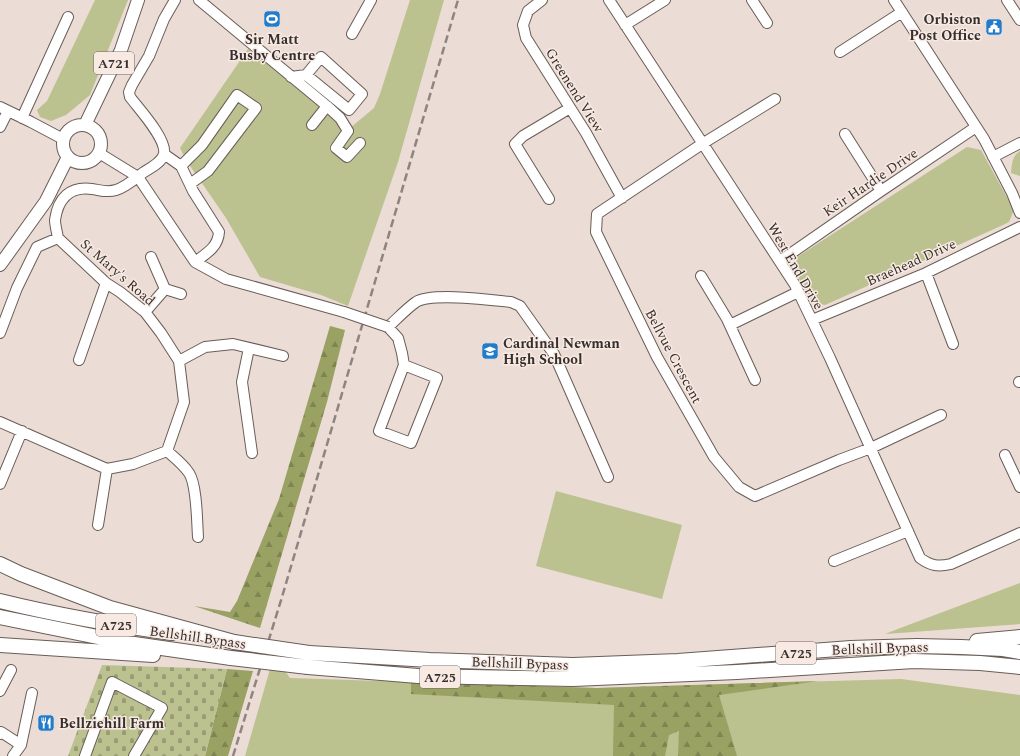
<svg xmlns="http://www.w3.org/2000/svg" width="1020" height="756" font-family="Spectral,serif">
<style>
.green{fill:#bbc18f}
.forest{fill:url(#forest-firs)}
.cemetery{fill:url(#cemetery-stones)}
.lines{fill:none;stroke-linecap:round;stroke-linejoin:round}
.minor-casing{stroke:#695d57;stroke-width:12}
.major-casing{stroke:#695d57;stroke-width:14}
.highway-casing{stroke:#695d57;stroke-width:16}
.minor{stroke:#fff;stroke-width:10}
.major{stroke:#fff;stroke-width:12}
.highway{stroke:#fff;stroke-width:14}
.rail{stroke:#8f8480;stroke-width:2.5;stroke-dasharray:8 4;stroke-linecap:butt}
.minor-bridge-casing{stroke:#695d57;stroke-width:12;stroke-linecap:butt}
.highway-bridge-casing{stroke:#695d57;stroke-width:16;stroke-linecap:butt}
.minor-bridge{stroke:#fff;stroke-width:10}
.highway-bridge{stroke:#fff;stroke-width:14}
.labels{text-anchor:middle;stroke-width:3;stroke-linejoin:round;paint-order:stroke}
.shield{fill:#f8e9e2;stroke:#706763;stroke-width:1}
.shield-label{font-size:13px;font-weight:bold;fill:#352f2d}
.poi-label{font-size:14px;font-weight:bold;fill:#352f2d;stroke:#f8e9e2;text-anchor:start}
.street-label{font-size:14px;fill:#352f2d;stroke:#f8e9e2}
</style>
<defs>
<pattern id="forest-firs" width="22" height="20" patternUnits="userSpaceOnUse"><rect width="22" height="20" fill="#99a163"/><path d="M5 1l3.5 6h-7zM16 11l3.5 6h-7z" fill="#7e8452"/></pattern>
<pattern id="cemetery-stones" width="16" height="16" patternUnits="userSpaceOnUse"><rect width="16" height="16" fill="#bbc18f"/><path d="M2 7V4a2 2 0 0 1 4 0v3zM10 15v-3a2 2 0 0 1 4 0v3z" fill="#999d75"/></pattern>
</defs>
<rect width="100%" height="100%" fill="#ebdcd5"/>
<path class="green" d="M95,0H128L90,95L66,115L51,121L40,117L37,110L47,101Z
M410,0H444L398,162L348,306L321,295L260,277L226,218L186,160L180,148L248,49L350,128L374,108L380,94Z
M967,147L981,150L1014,210L1009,222L1003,225L825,305L811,302L795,271L797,257Z
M1020,151V176L1011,173C1012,164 1012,156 1020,151Z
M556,491L682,525L662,599L536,566Z
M1020,583V624L885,634L903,627Z
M270,669L285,671L290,678L597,688L901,679L1020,695V756H245Z"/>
<path class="forest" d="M330,326L345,330L327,402L260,628L194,606L230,612L237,601L279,499Z
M227,669L253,671L228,756H205Z
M818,681L719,695L737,756H678L679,731L669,735L665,756H613L614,705L411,694V682L597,688Z"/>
<path class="cemetery" d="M102,665L227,669L205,756H68Z"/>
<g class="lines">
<defs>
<path id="minor" d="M199,0L327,106L312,125
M542,0L528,11L523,25L526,38L586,133L622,198
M609,0L795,285L830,358L920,558C931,566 938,567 951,564L1020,533
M752,0L767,23
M894,0L984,139L1012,193L1020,213
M1007,0L1020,20
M625,25L665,0
M352,34L371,0
M840,52L902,12
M291,77L306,75L321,57L362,94L349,110L306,75
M775,99L702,144L597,214L596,232L657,357L714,457L739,487L755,496L839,460L871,448L941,415
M327,106L340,118L348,131L336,148L347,157L360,143
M0,107L31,122L63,139
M22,118L68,17
M0,127L8,111
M845,134L881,191
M99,153L138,177L195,262L226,279L344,312
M164,154L181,166L193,191L219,232C218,247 207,253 195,262
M993,157L1020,143
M181,166L202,145L237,95L256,108L208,171L190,184
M549,199L515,144L523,136L570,108
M58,238C57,232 55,225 55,220C58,198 70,186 92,189C100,190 107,193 116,190C126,187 136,178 144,172C151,168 162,162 164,154C167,139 139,109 130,97L129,92L132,85L149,56L164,19L175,0
M780,261L881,191L976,127
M926,273L953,344
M701,276L727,319L755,380
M165,289L181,294
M145,312L165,289L151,257
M812,320L926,273L1020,227
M730,325L798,292
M0,333L17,288L37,247L58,238
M249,348L242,382L252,453
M79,360L106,283
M179,361L205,347L233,344L283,356
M404,365L437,378L411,443L379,431L404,365L402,353L398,338L388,327C397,319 406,309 416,302C432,292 491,300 511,302L520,306L554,354L608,477
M1019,382H1020
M0,422L107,469L133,464L167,451L184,402L179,361L161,333L145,312L120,292L106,283L58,238
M167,451C175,458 183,464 189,473C197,485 197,522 198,537
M1005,455L1020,487
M0,484L22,431
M98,525L107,469
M834,561L908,531
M0,691L11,670
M0,734L1,732L21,745
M13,756L21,745L32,693
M85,756L112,682L162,708L134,756"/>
<path id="major" d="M63 144a19 19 0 1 1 38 0a19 19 0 1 1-38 0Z
M85,125L121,50L138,0
M0,265L46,201L68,157"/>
<path id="highway" d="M0,564L21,574L110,608L234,642
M0,601C57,615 114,625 172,633
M0,617L127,643L231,658
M977,641L1020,637
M0,645L153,655
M309,653L430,660L573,665L678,661L851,648L917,646L961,647L1003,649L1020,652
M308,667L418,676L573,679L737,672L914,661L980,663L1020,667"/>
</defs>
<use href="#minor" class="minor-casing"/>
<use href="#major" class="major-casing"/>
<use href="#highway" class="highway-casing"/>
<use href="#minor" class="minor"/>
<use href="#major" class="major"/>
<use href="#highway" class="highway"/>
<path class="rail" d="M233,756L282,597L458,0"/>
<defs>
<path id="minor-bridge" d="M344,312L388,327"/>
<path id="highway-bridge" d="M234,642L309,653
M231,658L308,667"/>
</defs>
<use href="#minor-bridge" class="minor-bridge-casing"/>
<use href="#highway-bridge" class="highway-bridge-casing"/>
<use href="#minor-bridge" class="minor-bridge"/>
<use href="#highway-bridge" class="highway-bridge"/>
</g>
<defs>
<symbol id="stadium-square" viewBox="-11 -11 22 22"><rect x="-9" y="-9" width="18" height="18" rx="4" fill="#227cc9" stroke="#f8e9e2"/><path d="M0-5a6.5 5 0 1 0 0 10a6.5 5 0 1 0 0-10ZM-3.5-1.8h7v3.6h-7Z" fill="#fff"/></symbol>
<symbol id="civic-square" viewBox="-11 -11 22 22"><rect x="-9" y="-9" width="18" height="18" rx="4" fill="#227cc9" stroke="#f8e9e2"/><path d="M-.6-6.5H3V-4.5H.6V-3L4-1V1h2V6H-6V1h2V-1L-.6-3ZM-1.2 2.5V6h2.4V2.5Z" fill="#fff"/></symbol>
<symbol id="school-square" viewBox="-11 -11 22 22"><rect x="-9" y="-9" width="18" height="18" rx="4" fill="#227cc9" stroke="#f8e9e2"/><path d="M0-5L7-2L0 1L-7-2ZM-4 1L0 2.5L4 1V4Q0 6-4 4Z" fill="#fff"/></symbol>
<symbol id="restaurant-square" viewBox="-11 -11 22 22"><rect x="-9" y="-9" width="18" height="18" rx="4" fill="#227cc9" stroke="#f8e9e2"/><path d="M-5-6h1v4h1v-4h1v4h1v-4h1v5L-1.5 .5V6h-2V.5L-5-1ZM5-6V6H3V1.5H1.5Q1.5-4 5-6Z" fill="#fff"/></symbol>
</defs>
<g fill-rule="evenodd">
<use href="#stadium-square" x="262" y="9" width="20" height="20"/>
<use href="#civic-square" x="984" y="17" width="20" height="20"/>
<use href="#school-square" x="480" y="341" width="20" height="20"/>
<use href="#restaurant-square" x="36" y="713" width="20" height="20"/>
</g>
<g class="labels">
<g class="shield">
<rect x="94" y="52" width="40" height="22" rx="3"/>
<rect x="96" y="614" width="40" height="22" rx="3"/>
<rect x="776" y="642" width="40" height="22" rx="3"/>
<rect x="420" y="666" width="40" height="22" rx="3"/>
</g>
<g class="shield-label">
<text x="114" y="68">A721</text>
<text x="116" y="630">A725</text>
<text x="796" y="658">A725</text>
<text x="440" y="682">A725</text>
</g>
<g class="poi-label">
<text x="981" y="24" text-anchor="end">Orbiston<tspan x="981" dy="16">Post Office</tspan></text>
<text x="272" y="44" text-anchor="middle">Sir Matt<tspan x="272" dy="16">Busby Centre</tspan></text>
<text x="503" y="348">Cardinal Newman<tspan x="503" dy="16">High School</tspan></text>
<text x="59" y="728">Bellziehill Farm</text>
</g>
<g class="street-label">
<text transform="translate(575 90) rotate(58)" y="5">Greenend View</text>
<text transform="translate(870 182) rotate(-34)" y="5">Keir Hardie Drive</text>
<text transform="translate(911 262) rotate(-24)" y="5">Braehead Drive</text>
<text transform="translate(796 266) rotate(60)" y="5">West End Drive</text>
<text transform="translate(118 272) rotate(41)" y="5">St Mary's Road</text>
<text transform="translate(674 356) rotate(62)" y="5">Bellvue Crescent</text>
<text transform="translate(198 637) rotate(8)" y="5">Bellshill Bypass</text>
<text transform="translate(880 648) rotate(-2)" y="5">Bellshill Bypass</text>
<text transform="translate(520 663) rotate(2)" y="5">Bellshill Bypass</text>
</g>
</g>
</svg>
